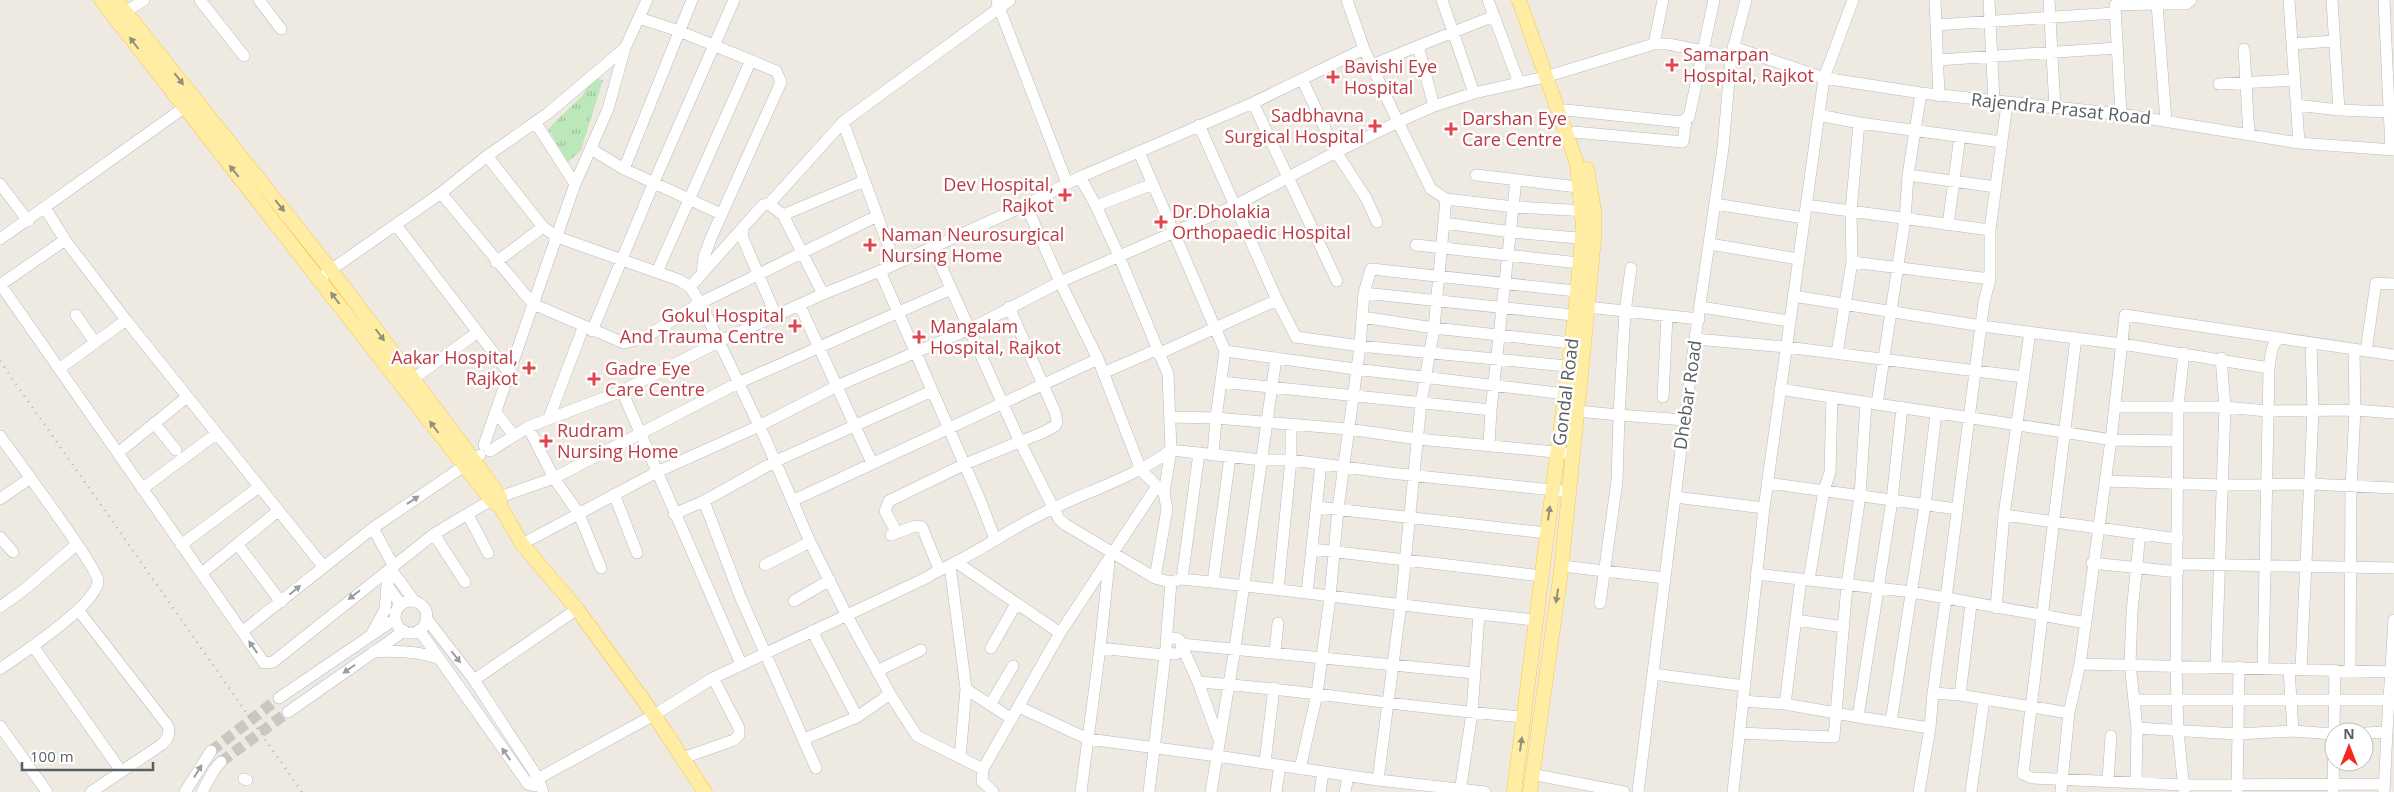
<svg xmlns="http://www.w3.org/2000/svg" width="2394" height="792" font-family="'Open Sans',sans-serif">
<style>
.park{fill:url(#park-tufts)}
.lines{fill:none;stroke-linecap:round;stroke-linejoin:round}
.minor-tunnel{stroke:#c9c7c2;stroke-width:11;stroke-dasharray:11 5.5;stroke-linecap:butt}
.minor-casing{stroke:#b6babf;stroke-width:12}
.major-casing{stroke:#fac44d;stroke-width:15}
.minor{stroke:#fff;stroke-width:11}
.major{stroke:#ffeda4;stroke-width:14}
.rail{stroke:#b3b4b4;stroke-width:2.5;stroke-dasharray:1 6;stroke-linecap:butt}
.oneway{fill:#93907a}
.oneway2{fill:#9b9ea1}
.health-dot{fill:#e0444e;stroke:#fff;stroke-width:2}
.labels{text-anchor:middle;stroke-width:5;stroke-linejoin:round;paint-order:stroke}
.health-label{font-size:18px;fill:#be3a42;stroke:#fff;text-anchor:start}
.street-label{font-size:18px;fill:#595e63;stroke:#fff}
</style>
<defs>
<pattern id="park-tufts" width="24" height="20" patternUnits="userSpaceOnUse" patternTransform="scale(1.25)"><rect width="24" height="20" fill="#bce7bb"/><path d="M3 7l-1-3M5 7V3M7 7l1-3M15 17l-1-3M17 17v-4M19 17l1-3" fill="none" stroke="#9cbe9c"/></pattern>
</defs>
<rect width="100%" height="100%" fill="#eeeae1"/>
<path class="park" d="M592,78L603,80L581,150L568,162L548,129L583,95Z"/>
<g class="lines">
<path class="minor-tunnel" d="M211,751L279,698
M221,762L288,712"/>
<defs>
<path id="minor" d="M200,0L244,56
M259,0L281,29
M1347,0L1364,49L1398,122L1434,106L1474,93L1545,77L1654,44L1663,0
M1442,0L1474,93
M1488,0L1519,83
M1714,0L1703,51L1731,57
M1935,0L1939,96
M1989,0L1994,102
M2049,0L2055,108
M2156,0L2157,4H2186L2191,0
M2289,0L2299,143
M2332,0L2339,110L2389,112
M2384,0L2391,150
M997,2L1067,183
M2115,5L2157,4L2166,121
M2115,7L2121,114
M125,12L144,0
M639,18L679,31L776,71L781,82L711,238L704,257L702,273
M1936,25L2115,13
M2292,44L2334,41
M1733,47L1824,78L1921,93L2121,114L2299,143L2394,150
M2244,49L2249,135
M1938,60L2117,48
M1372,65L1418,46
M1302,79L1336,152L1366,198L1377,222
M2219,84L2295,80
M1253,103L1337,281
M2296,105L2339,110
M1434,106L1418,46L1494,16
M1566,110L1681,122L1689,117L1703,51L1668,44H1654
M1819,115L1859,123L2002,142
M535,122L575,184
M843,122L895,264
M1199,125L1277,300L1296,337L1360,346L1577,367
M1574,132L1683,142L1686,121
M591,149L624,169L721,214
M1139,152L1225,351L1355,369L1574,395
M487,156L543,227L557,237L679,280L690,287L702,306L765,438L810,542L846,614L890,694L917,736L983,769
M624,169L692,0
M1476,175L1586,188
M1908,175L1996,187
M1080,177L1096,206L1119,256L1168,374L1171,450L1164,493
M0,184L28,221
M441,193L533,304L624,343L644,338L700,303L877,216
M1446,199L1514,207L1588,211
M769,204L843,122L1010,0
M1715,204L1804,218
M1026,205L1060,282L1098,359L1141,470L1164,493L1167,509L1155,578
M1806,205L1990,230
M1096,206L1153,184
M45,208L65,240L126,320L323,566
M783,215L864,181
M1444,223L1511,232L1589,239
M396,225L509,373
M1948,225L1960,136
M743,229L742,236L776,316
M0,239L192,102
M1710,244L1798,259
M1416,245L1588,264
M932,246L1019,440L1059,519L1066,525L1155,578L1170,582L1182,579C1300,591 1417,608 1535,620
M496,262L543,227
M1852,262L1851,211L1859,123
M880,271L980,500L995,539
M657,272L751,60
M325,274L441,193L487,156L547,114L625,48
M0,284L264,663L273,662L434,534L491,500L554,478L738,383L951,289
M0,285L65,240
M690,287L763,205L769,204L783,215L823,294
M1364,293L1582,316
M1793,296L1982,326L2122,344L2269,368C2271,357 2270,343 2281,338
M800,306L872,463
M1587,307L1699,319
M1701,307L1789,321
M76,315L94,341
M1362,317L1434,328L1580,344
M592,331L654,182L734,0
M2076,338L2023,774L2032,778L2184,785L2384,784
M1695,339L1786,347L2024,377
M1225,351L1216,418L1348,429L1418,439L1565,453
M2366,351L2376,283L2394,284
M1837,353L1852,262L1990,279
M2184,353L2178,406L2176,666L2178,731L2184,790
M1158,354L1277,300
M1276,358L1235,648L1217,756L1378,780
M59,369L126,320
M1103,373L1156,350
M1221,382L1491,410L1489,445
M406,384L478,332
M1780,389C1890,407 2001,421 2111,440L2125,315L2394,355
M622,391L741,664
M1663,397L1667,316
M1877,404L1905,219L1908,175L1921,93
M2115,407H2225L2267,411L2355,410L2394,413
M1491,410L1516,180
M1577,411L1619,415L1625,312L1631,268
M496,412L514,436
M1170,417L1216,418L1213,455
M549,418L583,328
M154,423L176,450
M528,427L554,478L579,514L601,568
M0,436C14,456 98,568 98,581C97,605 20,655 0,669
M484,445L575,184L608,109L625,48L647,0
M490,451L528,427L622,391L718,342L823,294L880,271L1026,205L1080,177L1253,103L1364,49
M118,453L187,397
M2105,481L2222,485L2310,484L2394,488
M1767,483L1957,509
M142,489L216,434
M614,494L637,553
M1675,497L1764,508
M0,499L29,479
M704,501L740,596L816,768
M792,501L1098,359
M1317,507L1546,533
M674,514L704,501L776,461L932,391
M468,515L488,553
M2004,515L2178,539
M373,528L393,565V572L387,585L401,605
M897,533L885,511L889,501L965,464L1044,432L1055,426L1057,422L1055,412L1009,307
M434,534L465,582
M891,535L915,526L922,527L939,569
M0,537L13,552
M522,544L657,472L759,426L837,386L970,329L1060,282L1234,206L1336,152L1398,122L1431,189L1446,199L1434,328L1421,403L1401,603L1378,780L1485,792
M181,545L259,487
M238,545L281,602
M1312,549L1542,576
M956,562L1060,633
M2092,563L2178,572
M2178,564L2394,568
M765,565L810,542
M950,565L966,689L1012,719
M1562,566L1665,578
M393,572L415,602
M202,573L278,511
M1756,574L1912,592L1946,598L1984,302L1990,279V230L2007,104
M1182,579L1199,453
M1809,580L1824,490L1830,472L1832,398
M1213,582L1230,457
M1278,589L1291,460V425
M1307,593L1321,464
M794,601L830,580
M395 617a16 16 0 1 1 32 0a16 16 0 1 1-32 0Z
M1600,603L1617,481L1619,415L1685,420
M0,607L25,589L77,544
M1996,608L2004,515L2030,332
M79,611L168,726C170,735 168,739 161,745L91,792
M426,618L474,680L538,778L543,792
M1796,620L1844,627
M419,630L528,784L535,786
M243,631L373,528L480,455
M812,631L857,717
M372,633L385,610L387,585
M1166 646a8 8 0 1 1 16 0a8 8 0 1 1-16 0Z
M1166,644L1171,582
M33,646L121,771
M991,648L1016,604
M1100,648L1164,655
M373,652C396,650 417,651 438,658
M1275,652L1278,623
M2080,664L2394,672
M2216,666L2225,407L2221,358
M2263,668L2269,368
M2289,669L2293,731L2334,734
M2301,669L2313,411L2311,343
M2350,670L2351,487L2355,410L2354,349
M877,671L921,650
M1653,674L1745,686
M474,680L577,609
M1198,682C1307,690 1415,709 1525,717
M1933,693L1946,598L2086,623
M1960,695L1971,604
M279,698L395,619
M2134,700H2389
M1742,701L1785,704L1858,717L1892,500L1902,407
M1785,704L1801,579
M990,705L1013,666
M1019,707L1088,739L1217,756L1211,792
M288,712L404,631
M1858,717L1891,722L1925,505L1936,414
M1891,722L1930,728L1933,693L1960,695L2069,713
M0,726L47,792
M2137,728L2237,734L2293,731
M1739,733L1834,737L1847,585L1860,496L1866,402
M2364,733L2387,732L2394,620
M1218,737L1198,682L1181,644L1474,673
M804,739L857,717L890,694
M683,758L734,740L739,735V728L713,678
M960,758L966,689
M1265,762L1274,688
M1300,769L1317,694L1330,597L1338,509L1360,346L1364,293L1371,269L1585,292
M1531,774L1624,792
M244,779L247,780
M2108,780L2111,736
M2136,781L2137,728L2130,664L2132,612L2140,533
M528,784L654,715L713,678L926,578C936,571 946,568 956,562C989,545 1020,523 1054,508C1093,489 1135,477 1171,450L1262,460H1291L1390,473L1571,492
M185,792L211,751
M202,792L214,770L221,762
M993,792L982,781L983,769L1060,633L1157,486
M1081,792L1100,648L1109,563
M1149,792L1166,647
M1276,792L1280,765
M1320,792L1323,772
M1345,792L1348,776
M1460,792L1472,713L1479,614
M1638,792L1695,339L1723,148L1731,57L1746,0
M1733,792L1764,508L1824,78L1853,0
M1919,792L1930,728
M1971,792L1984,699
M2061,792L2069,713L2080,664L2111,440L2178,441
M2237,792L2239,667
M2333,792L2335,670
M2384,792L2387,732"/>
<path id="major" d="M101,0L491,500L500,506L522,544L577,609L654,715L705,792
M116,0L331,270L476,463L500,497V506
M1514,792L1575,316L1583,226L1577,164L1519,0
M1530,792L1561,571L1584,344L1594,239V211L1587,169"/>
</defs>
<use href="#minor" class="minor-casing"/>
<use href="#major" class="major-casing"/>
<use href="#minor" class="minor"/>
<use href="#major" class="major"/>
<path class="rail" d="M0,361L302,792"/>
</g>
<defs><path id="oneway-solid" d="M-6-.8H1V-3.2L6.5 0L1 3.2V.8H-6Z" transform="scale(1.25)"/></defs>
<g class="oneway">
<use href="#oneway-solid" transform="translate(134 43) rotate(-127)"/>
<use href="#oneway-solid" transform="translate(179 79) rotate(52)"/>
<use href="#oneway-solid" transform="translate(234 171) rotate(-129)"/>
<use href="#oneway-solid" transform="translate(280 206) rotate(51)"/>
<use href="#oneway-solid" transform="translate(335 298) rotate(-127)"/>
<use href="#oneway-solid" transform="translate(380 335) rotate(53)"/>
<use href="#oneway-solid" transform="translate(434 427) rotate(-127)"/>
<use href="#oneway-solid" transform="translate(1549 513) rotate(-82)"/>
<use href="#oneway-solid" transform="translate(1557 596) rotate(99)"/>
<use href="#oneway-solid" transform="translate(1521 744) rotate(-82)"/>
</g>
<g class="oneway2">
<use href="#oneway-solid" transform="translate(413 500) rotate(-34)"/>
<use href="#oneway-solid" transform="translate(295 590) rotate(-40)"/>
<use href="#oneway-solid" transform="translate(354 595) rotate(142)"/>
<use href="#oneway-solid" transform="translate(253 647) rotate(-125)"/>
<use href="#oneway-solid" transform="translate(456 657) rotate(52)"/>
<use href="#oneway-solid" transform="translate(349 669) rotate(145)"/>
<use href="#oneway-solid" transform="translate(506 754) rotate(-125)"/>
<use href="#oneway-solid" transform="translate(198 771) rotate(-58)"/>
</g>
<g class="health-dot">
<path d="M1669.5 57.5h5v5h5v5h-5v5h-5v-5h-5v-5h5z"/>
<path d="M1330.5 69.5h5v5h5v5h-5v5h-5v-5h-5v-5h5z"/>
<path d="M1372.5 118.5h5v5h5v5h-5v5h-5v-5h-5v-5h5z"/>
<path d="M1448.5 121.5h5v5h5v5h-5v5h-5v-5h-5v-5h5z"/>
<path d="M1062.5 187.5h5v5h5v5h-5v5h-5v-5h-5v-5h5z"/>
<path d="M1158.5 214.5h5v5h5v5h-5v5h-5v-5h-5v-5h5z"/>
<path d="M867.5 237.5h5v5h5v5h-5v5h-5v-5h-5v-5h5z"/>
<path d="M792.5 318.5h5v5h5v5h-5v5h-5v-5h-5v-5h5z"/>
<path d="M916.5 329.5h5v5h5v5h-5v5h-5v-5h-5v-5h5z"/>
<path d="M526.5 360.5h5v5h5v5h-5v5h-5v-5h-5v-5h5z"/>
<path d="M591.5 371.5h5v5h5v5h-5v5h-5v-5h-5v-5h5z"/>
<path d="M543.5 433.5h5v5h5v5h-5v5h-5v-5h-5v-5h5z"/>
</g>
<g class="labels">
<g class="health-label">
<text x="1683" y="61">Samarpan<tspan x="1683" dy="21">Hospital, Rajkot</tspan></text>
<text x="1344" y="73">Bavishi Eye<tspan x="1344" dy="21">Hospital</tspan></text>
<text x="1364" y="122" text-anchor="end">Sadbhavna<tspan x="1364" dy="21">Surgical Hospital</tspan></text>
<text x="1462" y="125">Darshan Eye<tspan x="1462" dy="21">Care Centre</tspan></text>
<text x="1054" y="191" text-anchor="end">Dev Hospital,<tspan x="1054" dy="21">Rajkot</tspan></text>
<text x="1172" y="218">Dr.Dholakia<tspan x="1172" dy="21">Orthopaedic Hospital</tspan></text>
<text x="881" y="241">Naman Neurosurgical<tspan x="881" dy="21">Nursing Home</tspan></text>
<text x="784" y="322" text-anchor="end">Gokul Hospital<tspan x="784" dy="21">And Trauma Centre</tspan></text>
<text x="930" y="333">Mangalam<tspan x="930" dy="21">Hospital, Rajkot</tspan></text>
<text x="518" y="364" text-anchor="end">Aakar Hospital,<tspan x="518" dy="21">Rajkot</tspan></text>
<text x="605" y="375">Gadre Eye<tspan x="605" dy="21">Care Centre</tspan></text>
<text x="557" y="437">Rudram<tspan x="557" dy="21">Nursing Home</tspan></text>
</g>
<g class="street-label">
<text transform="translate(2061 109) rotate(6)" y="6">Rajendra Prasat Road</text>
<text transform="translate(1566 392) rotate(-83)" y="6">Gondal Road</text>
<text transform="translate(1688 395) rotate(-82)" y="6">Dhebar Road</text>
</g>
</g>
<g transform="translate(2349 747)"><circle r="24" fill="#ffffff" stroke="#bdbfc1"/>
<path d="M0-4L9 19L0 12L-9 19Z" fill="#f42920"/>
<text y="-8" font-size="14" font-weight="bold" text-anchor="middle" fill="#595e63">N</text>
</g>
<path d="M22 762v8h131v-8" fill="none" stroke="#595e63" stroke-width="2.5"/>
<text x="30" y="762" font-size="15" fill="#595e63" stroke="#ffffff" stroke-width="4" paint-order="stroke">100 m</text>
</svg>
